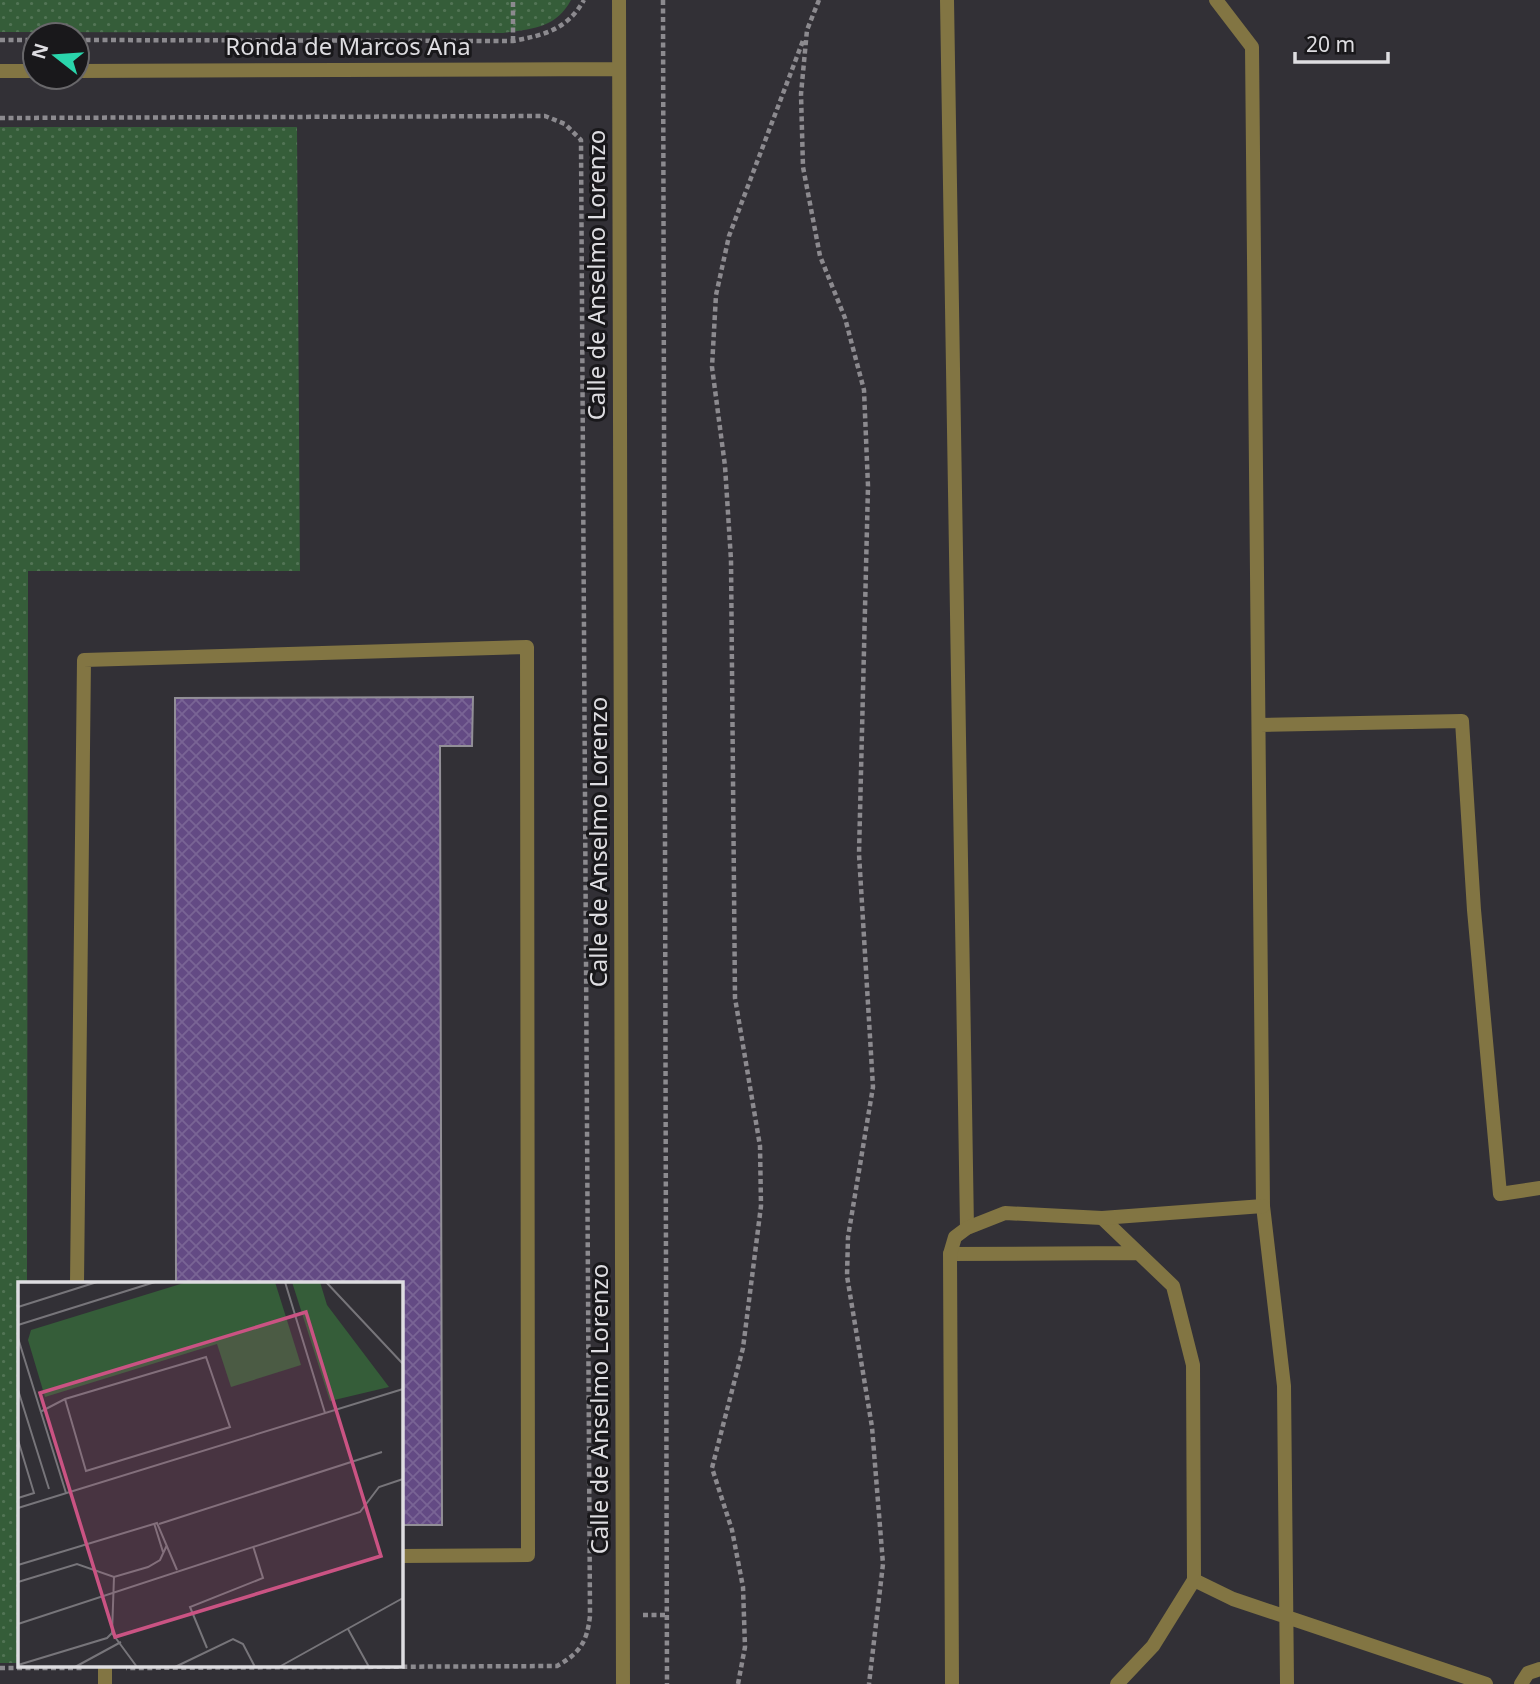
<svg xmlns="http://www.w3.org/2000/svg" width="1540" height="1684" font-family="'Noto Sans',sans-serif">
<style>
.grass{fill:url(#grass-dots)}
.building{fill:url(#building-cross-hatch);stroke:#928f97;stroke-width:2}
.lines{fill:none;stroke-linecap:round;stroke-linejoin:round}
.path{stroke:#8c8a8f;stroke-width:4.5;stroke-dasharray:5 3.5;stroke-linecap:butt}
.service{stroke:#827543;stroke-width:14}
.minor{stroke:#827543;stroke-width:14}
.labels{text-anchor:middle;stroke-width:6;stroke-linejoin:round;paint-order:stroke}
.street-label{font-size:24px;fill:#dedde1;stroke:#19181b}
.inset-road{fill:none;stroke:#77757a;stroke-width:2}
.view{fill:#ca5383;fill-opacity:0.15;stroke:#ca5383;stroke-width:3.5}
.inset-edge{fill:none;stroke:#dedde1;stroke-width:3.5}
</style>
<defs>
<pattern id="grass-dots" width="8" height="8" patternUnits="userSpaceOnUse" patternTransform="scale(1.75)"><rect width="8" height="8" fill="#355d39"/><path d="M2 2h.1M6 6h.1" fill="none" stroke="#527455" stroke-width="1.8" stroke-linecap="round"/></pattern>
<pattern id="building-cross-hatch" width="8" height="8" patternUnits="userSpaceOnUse" patternTransform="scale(1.75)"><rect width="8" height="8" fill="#634a84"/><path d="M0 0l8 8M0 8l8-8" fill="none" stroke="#796495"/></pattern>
</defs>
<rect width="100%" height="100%" fill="#323036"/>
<path class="grass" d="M0,0H571C556,28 532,29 503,33L0,32Z
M0,127H297L300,571H28L27,1283H19V1663H0Z"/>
<path class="building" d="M473,697L472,746H440L442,1525H401V1283H176L175,698Z"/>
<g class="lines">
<path class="path" d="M663,0L667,1684
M819,0L807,30L801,94L803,167L820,256L845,318L864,390L868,486L859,854L873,1087L848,1237L847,1276L872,1427L883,1564L869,1684
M0,40H35
M77,40L513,41C544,35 567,30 584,0
M513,41V0
M0,118L545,116L565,124L581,140L590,1616C587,1642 580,1653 557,1666L126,1668
M643,1615H667
M0,1668H82
M738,1684L745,1647L743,1587L732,1530L712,1468L743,1348L761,1206L760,1146L735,998L731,560L725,466L712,367L716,295L729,236L804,38"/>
<path class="service" d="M947,0L967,1228
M1216,0L1252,47L1263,1206L1284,1386L1287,1684
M1260,725L1462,721L1474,910L1500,1194L1540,1188
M1102,1218L1173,1286L1193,1365L1194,1580L1153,1646L1117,1684
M950,1254L1136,1253
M77,1283L84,660L527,647L528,1555L401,1556
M1194,1580L1233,1599L1486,1684
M105,1665V1684
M1521,1684L1528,1673L1540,1669"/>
<path class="minor" d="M619,0L623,1684
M0,71H35
M77,71L619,69
M952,1684L950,1254L955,1237L967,1228L1005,1213L1102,1218L1263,1206"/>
</g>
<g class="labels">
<g class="street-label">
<text x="348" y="55">Ronda de Marcos Ana</text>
<text transform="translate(597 275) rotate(-90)" y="8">Calle de Anselmo Lorenzo</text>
<text transform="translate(599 842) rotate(-90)" y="8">Calle de Anselmo Lorenzo</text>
<text transform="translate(600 1409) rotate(-90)" y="8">Calle de Anselmo Lorenzo</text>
</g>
</g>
<g transform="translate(18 1282)">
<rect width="385" height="385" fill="#323036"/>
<path d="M169,0H257L283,83L213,105L199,62L27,115L10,58L13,48ZM274,0H302L309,23L371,105L312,119Z" fill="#355d39"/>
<path class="inset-road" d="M267,0L307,131M308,0L385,82M0,25L79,0M0,43L137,0M0,56L48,211M0,108L31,207M22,130L47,117L188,75L212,145L68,189L47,117M0,158L16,211L0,216M0,226L385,107M136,241L145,270M141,242L364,170M0,283L139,241L159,288M0,300L59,282L96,295L130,285L142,278L149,263M0,342L342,230L361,205L385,197M330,347L351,385M94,351L119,385M189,366L172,325L245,296L235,264M0,383L89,356L94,351L96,295M57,385L103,360M157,385L215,357L225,362L237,385M261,385L385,316"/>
<path class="view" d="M288,30L363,274L97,355L22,111Z"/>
<rect width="385" height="385" class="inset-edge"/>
</g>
<g transform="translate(56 56) rotate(287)"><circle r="33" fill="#19181b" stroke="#68676a" stroke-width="2"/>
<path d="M0-5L12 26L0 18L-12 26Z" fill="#2ad5ac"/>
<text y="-10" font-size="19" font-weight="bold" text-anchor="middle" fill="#dedde1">N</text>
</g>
<path d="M1295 52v10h93v-10" fill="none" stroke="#dedde1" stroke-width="3.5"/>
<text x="1306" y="52" font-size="21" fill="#dedde1" stroke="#19181b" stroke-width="5" paint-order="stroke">20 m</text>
</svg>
